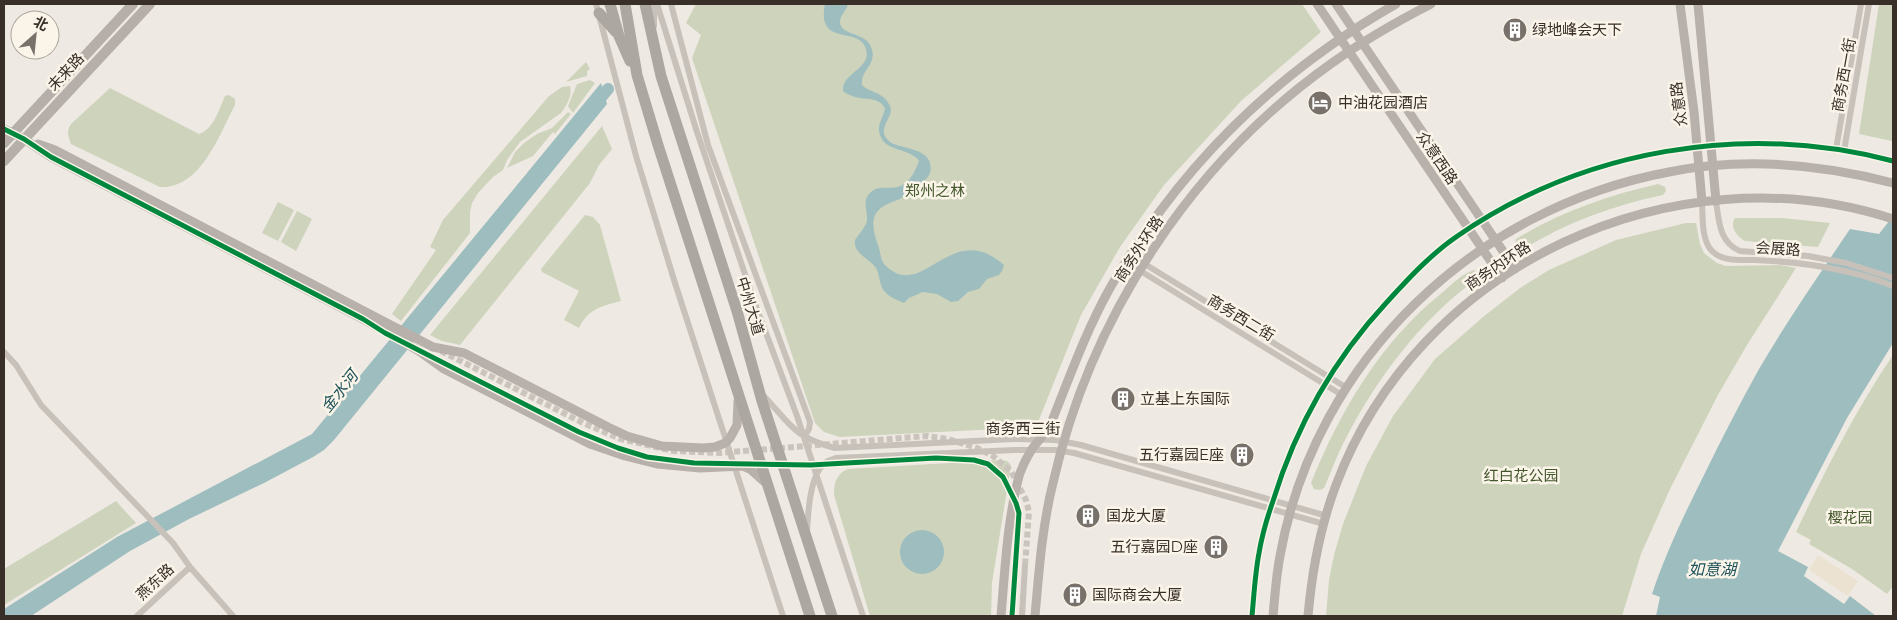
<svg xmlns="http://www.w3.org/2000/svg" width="1897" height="620" font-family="Montserrat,'Noto Sans SC',sans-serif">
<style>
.green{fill:#ced4bc}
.plaza{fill:#ece2d2}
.water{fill:#9ebdbf}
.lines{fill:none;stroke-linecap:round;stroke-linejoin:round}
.river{stroke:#9ebdbf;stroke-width:12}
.street-tunnel{stroke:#cac4bd;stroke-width:6;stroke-dasharray:6 3;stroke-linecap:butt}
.street{stroke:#c7c1ba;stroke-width:6}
.secondary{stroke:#b8b1ab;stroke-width:9}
.primary{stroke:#b6afa9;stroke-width:10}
.highway{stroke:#ada7a1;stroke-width:11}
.cycleway-casing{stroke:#faf4e9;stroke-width:8}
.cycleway{stroke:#00873e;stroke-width:5}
.labels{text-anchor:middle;stroke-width:5;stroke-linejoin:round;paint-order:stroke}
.poi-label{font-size:15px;fill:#382f29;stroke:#faf4e9;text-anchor:start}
.street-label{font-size:15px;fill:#382f29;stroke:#faf4e9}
.park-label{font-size:15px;fill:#44572c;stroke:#faf4e9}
.water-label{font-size:16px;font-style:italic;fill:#1d525b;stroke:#faf4e9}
</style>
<rect width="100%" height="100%" fill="#eee9e2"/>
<path class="green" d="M696,4H1302L1321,32L1241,101L1164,185L1120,247L1081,315L1036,427L840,437L824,432L815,423L692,58L701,35L686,23Z
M1879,4H1893L1892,141L1859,134Z
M586,62L590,69L587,71V76L566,82Z
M590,80L595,83L573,113L568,106L577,84Z
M570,86C573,95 566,106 561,113L520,142L507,160L503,170L493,177L478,193L472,203L470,212V233L401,321L392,314L436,250L430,247L443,220L549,96L562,87Z
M110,88L199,134C214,129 219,109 225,96L229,95L235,99V105C219,135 201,189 160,187L71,144C68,135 66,132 71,124Z
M568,112L571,114L555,134L553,132L533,156L507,168L515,152L524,143L537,134L552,128Z
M602,126L612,149L599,165L590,183L460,345L442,341L430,335Z
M1658,184L1665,187L1666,191L1663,195C1614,205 1566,223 1523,249H1518L1515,246L1516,239C1560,212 1609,195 1658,184Z
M278,202L294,210L278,241L262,233Z
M297,211L312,219L296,251L281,242Z
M585,215L593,217L600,225L621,301C601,306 588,309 579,328L564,320L579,291L542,272L541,269Z
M1735,218H1782L1830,223L1818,247L1745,241C1737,237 1729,226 1735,218Z
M1686,223H1696L1700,244L1704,253L1717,263L1726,266L1780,265L1796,268L1747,345L1719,393L1670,489L1641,554L1622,616H1326L1329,580L1334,555L1343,524L1366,466L1393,416L1435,359L1483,317L1520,288L1549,270L1616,240Z
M1474,270L1479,273L1478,278C1420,320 1376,379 1344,442C1336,457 1331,473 1324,488L1320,490L1314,489L1311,483C1340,411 1381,341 1443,292C1452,284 1462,274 1474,270Z
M1893,355V586L1887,594L1852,569L1809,544L1811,540L1796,532C1825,471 1855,411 1893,355Z
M1000,460L1007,461L1011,465L992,583L991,616H870L834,495C834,483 836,474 848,469Z
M116,501L136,523L4,605V569Z"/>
<path class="plaza" d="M1818,555L1858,581L1848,596L1809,570Z"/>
<path class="water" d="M825,4H848C847,10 840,15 840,22C840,35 865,33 870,45C880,64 860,69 862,85C870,93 883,92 889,104C897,117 874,128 889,141C898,150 936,146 930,173C929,176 926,179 924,182C903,210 859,194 878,245C881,252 880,261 886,266C923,302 951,218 1004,265L1002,271L999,275L987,279L979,289L968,292L958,301L951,302L937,294L923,292L909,298L904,303C897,300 889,297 884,291C879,284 880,275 876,268C869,258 853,254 855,240C858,235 863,230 866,224C870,214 861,203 869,194C883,177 903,205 919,161C910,147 882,153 879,131C878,124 884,115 885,108C876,93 859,104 843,91C842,72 872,69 866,49C859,25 816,48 825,4Z
M601,83L607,104L334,440L324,450L313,457L264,483L189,519L130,551L31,616H4V609L117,537L312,434Z
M1893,216V343L1847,418L1778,551L1808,567L1804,576L1844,604L1850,596L1876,616H1656L1660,597L1652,594C1666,552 1685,513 1705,473C1722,438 1740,403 1759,369C1787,321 1819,275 1850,229L1879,234Z
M900 552a22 22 0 1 1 44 0a22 22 0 1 1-44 0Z"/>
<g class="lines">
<path class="river" d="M593,107L608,89"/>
<path class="street-tunnel" d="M441,351L583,423L621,439L673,451L720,453L927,436L948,439L977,448L993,456L1011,471L1026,500L1029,512L1025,566
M434,358C468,375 502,392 536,410C582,433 627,457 679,462
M689,463L714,464
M744,464L811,465L936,458H960L981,461L1003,477L1016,503L1019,513L1015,566"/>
<path class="street" d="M596,4L636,156L675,283L783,616
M654,4V26
M657,4L697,132L754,301L797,416L863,616
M671,4L708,145L810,422L809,429L804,437
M1836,149L1861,4
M1844,151L1869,4
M1716,201C1719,221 1719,242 1740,251L1808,256L1846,263L1893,278
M1702,202C1703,216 1701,238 1711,250C1722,262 1740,260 1755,260C1802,262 1849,268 1893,286
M1130,255L1347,388
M1126,262L1342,395
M4,352L16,365L41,405L173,543L190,567L233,616
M762,394C790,423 792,437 835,448L1014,439L1055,440L1081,445L1327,516
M807,531C808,513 810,474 825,463C828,460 832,460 836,458L1015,450H1055L1074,453L1324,524
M137,616L190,567
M1012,616L1015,566
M1022,616L1025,566
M1252,616C1254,595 1255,574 1259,553C1262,535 1267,518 1273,501C1296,426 1334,359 1387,302C1408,279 1430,255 1456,237C1583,149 1744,122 1893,161"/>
<path class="secondary" d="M1317,4L1502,278
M1336,4L1515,269
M1680,4L1694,112L1702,202
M1698,4L1716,201
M4,129L24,139L51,157L363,319L419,351L444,369L590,444L625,456L657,464L700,468L743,466L750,469L769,486
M38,144L55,150L433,347L464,353L608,427L627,436L662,446L703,448L715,447L725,443L730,438L737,425L738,401
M1001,616C1005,570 1007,522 1019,476C1022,467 1027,457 1032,449C1039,439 1048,432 1052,421C1070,376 1086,331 1110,288C1179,167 1275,73 1396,4
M1035,616C1039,571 1042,527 1053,483C1091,316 1192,162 1332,63C1363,41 1396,22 1431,4
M1273,616C1275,596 1276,576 1280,556C1315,360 1475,208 1669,172C1743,157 1820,164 1893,183
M1308,616C1312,571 1320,527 1336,485C1418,266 1672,147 1893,219"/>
<path class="primary" d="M4,143L133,4
M4,161L150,4"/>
<path class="highway" d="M610,4L619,36L630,61
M625,4L637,75L658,145L810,616
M645,4L661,76L737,311L762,401L832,616
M599,13L616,32"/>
<defs>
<path id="cycleway" d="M4,129L24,139L51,157L363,319L385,333L579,432L618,448L647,457L694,463L811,465L936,458L974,460L988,464L1003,477L1016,503L1019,513L1012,616
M1252,616C1254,595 1255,574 1259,553C1262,535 1267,518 1273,501C1296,426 1334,359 1387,302C1408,279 1430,255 1456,237C1583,149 1744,122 1893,161"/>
</defs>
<use href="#cycleway" class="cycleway-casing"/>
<use href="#cycleway" class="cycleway"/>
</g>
<defs>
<symbol id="building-disc" viewBox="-11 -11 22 22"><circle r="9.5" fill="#78706a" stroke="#faf4e9"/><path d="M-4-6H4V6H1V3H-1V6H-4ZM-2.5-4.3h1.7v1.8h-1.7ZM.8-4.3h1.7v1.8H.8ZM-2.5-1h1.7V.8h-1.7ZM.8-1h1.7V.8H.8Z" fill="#fff"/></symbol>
<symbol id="hotel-disc" viewBox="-11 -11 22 22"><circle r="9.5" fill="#78706a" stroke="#faf4e9"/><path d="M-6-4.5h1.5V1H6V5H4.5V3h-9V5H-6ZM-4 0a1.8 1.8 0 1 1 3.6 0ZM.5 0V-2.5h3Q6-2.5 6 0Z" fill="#fff"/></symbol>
</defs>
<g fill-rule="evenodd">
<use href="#building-disc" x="1501" y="16" width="28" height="28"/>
<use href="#hotel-disc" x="1306" y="89" width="28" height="28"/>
<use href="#building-disc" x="1109" y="385" width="28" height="28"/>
<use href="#building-disc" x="1228" y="441" width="28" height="28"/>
<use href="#building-disc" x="1074" y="502" width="28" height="28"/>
<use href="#building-disc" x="1202" y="533" width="28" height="28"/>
<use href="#building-disc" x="1061" y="581" width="28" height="28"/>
</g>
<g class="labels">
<g class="poi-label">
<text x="1532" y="35">绿地峰会天下</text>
<text x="1338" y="108">中油花园酒店</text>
<text x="1140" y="404">立基上东国际</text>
<text x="1224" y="460" text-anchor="end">五行嘉园E座</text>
<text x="1106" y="521">国龙大厦</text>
<text x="1198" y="552" text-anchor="end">五行嘉园D座</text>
<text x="1092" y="600">国际商会大厦</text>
</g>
<g class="street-label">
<text transform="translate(66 72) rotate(-47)" y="5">未来路</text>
<text transform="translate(1844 75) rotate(-80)" y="5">商务西一街</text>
<text transform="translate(1679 104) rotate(-97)" y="5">众意路</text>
<text transform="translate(1437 158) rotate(56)" y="5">众意西路</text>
<text transform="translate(1139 249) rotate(-57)" y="5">商务外环路</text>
<text transform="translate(1778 249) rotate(3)" y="5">会展路</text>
<text transform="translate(1498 266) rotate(-34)" y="5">商务内环路</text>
<text transform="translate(750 306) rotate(73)" y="5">中州大道</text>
<text transform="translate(1241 318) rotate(31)" y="5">商务西二街</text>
<text x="1023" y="434">商务西三街</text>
<text transform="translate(155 582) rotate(-43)" y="5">燕东路</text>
</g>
<g class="park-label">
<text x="935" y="196">郑州之林</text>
<text x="1521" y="481">红白花公园</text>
<text x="1850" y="523">樱花园</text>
</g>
<g class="water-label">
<text transform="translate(339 391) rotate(-51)" y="6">金水河</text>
<text x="1712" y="575">如意湖</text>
</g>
</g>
<rect width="1897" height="620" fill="none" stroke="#382f29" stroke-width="10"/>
<g transform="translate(35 35) rotate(27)"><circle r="24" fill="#faf4e9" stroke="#aca59c"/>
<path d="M0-4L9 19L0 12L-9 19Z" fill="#78706a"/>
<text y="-8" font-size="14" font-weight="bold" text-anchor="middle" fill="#382f29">北</text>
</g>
</svg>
